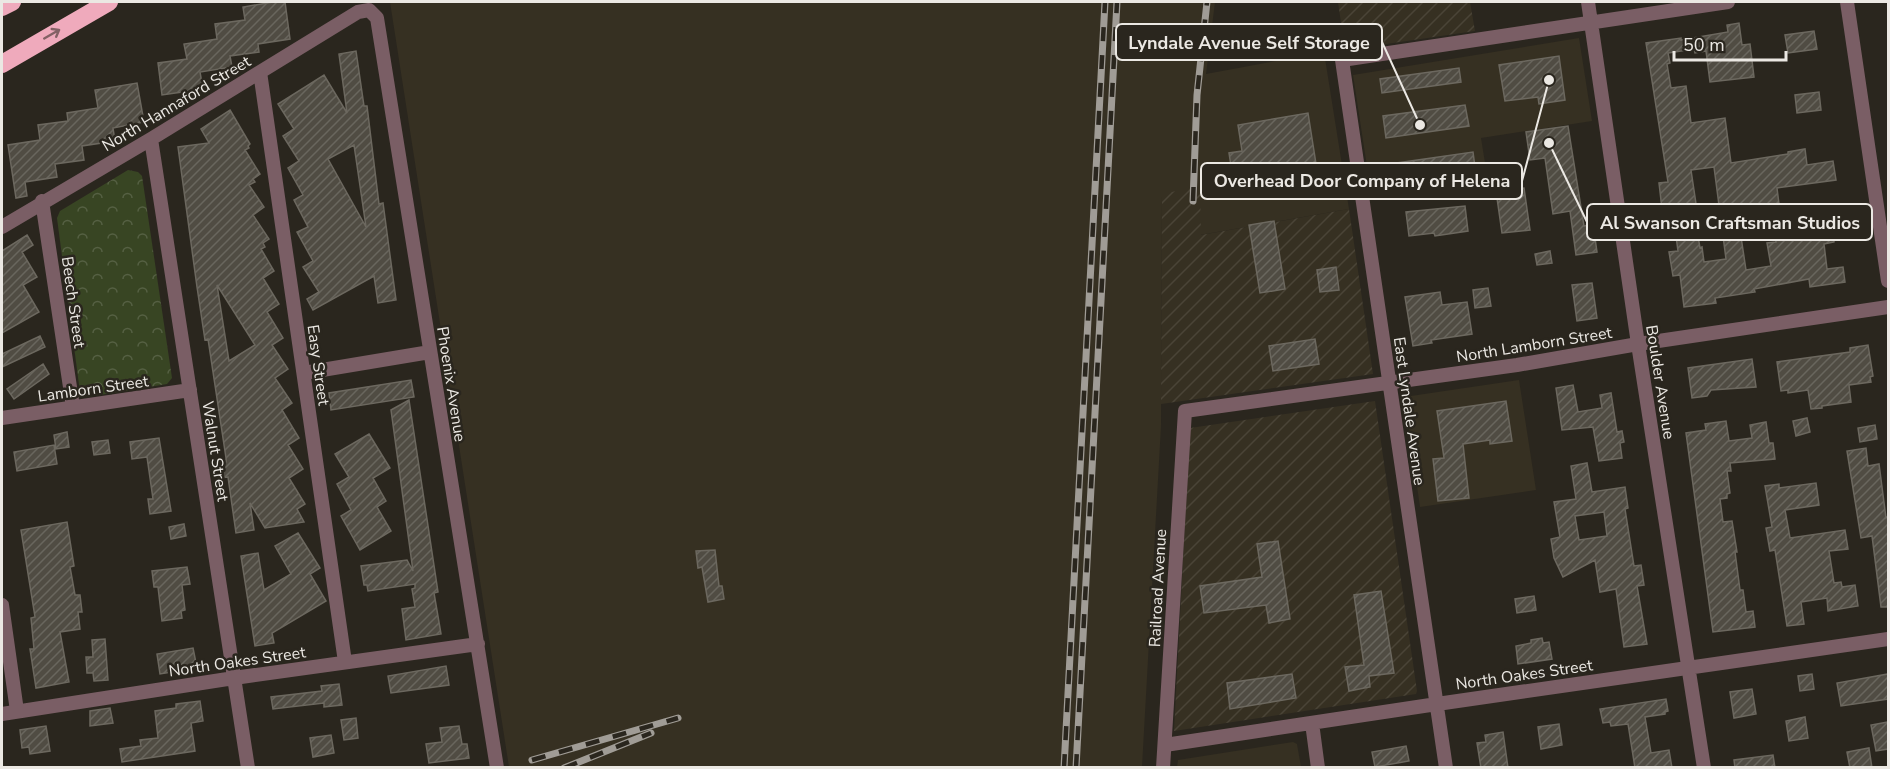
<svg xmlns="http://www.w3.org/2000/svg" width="1890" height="769" font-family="'Nunito Sans',sans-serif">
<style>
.built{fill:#363022}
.industrial{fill:url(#industrial-furrows)}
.park{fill:url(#park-crowns)}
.building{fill:url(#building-hatch);stroke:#6c685f;stroke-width:1.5;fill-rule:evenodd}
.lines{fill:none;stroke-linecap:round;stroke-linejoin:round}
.minor{stroke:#7a5e65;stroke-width:14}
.motorway{stroke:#efaabc;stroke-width:18}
.rail-casing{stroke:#a09c96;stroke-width:7}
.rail{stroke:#2a261e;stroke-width:4.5;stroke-dasharray:14;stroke-linecap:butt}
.oneway{stroke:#836165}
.labels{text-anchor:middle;stroke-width:5;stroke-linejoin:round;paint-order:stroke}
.street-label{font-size:16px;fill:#ebe8e3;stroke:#2a261e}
.leader{fill:none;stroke:#ebe8e3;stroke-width:2}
.callout-dot{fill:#ebe8e3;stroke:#2a261e;stroke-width:2}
.callout{fill:#2a261e;stroke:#ebe8e3;stroke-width:2}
.callout-label{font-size:18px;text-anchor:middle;font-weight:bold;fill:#ebe8e3}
</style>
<defs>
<pattern id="industrial-furrows" width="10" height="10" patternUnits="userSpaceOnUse" patternTransform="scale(1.5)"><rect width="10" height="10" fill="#363022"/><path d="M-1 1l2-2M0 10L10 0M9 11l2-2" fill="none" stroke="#4a4437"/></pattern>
<pattern id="park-crowns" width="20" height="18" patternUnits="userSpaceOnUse" patternTransform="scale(1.5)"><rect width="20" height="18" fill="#384523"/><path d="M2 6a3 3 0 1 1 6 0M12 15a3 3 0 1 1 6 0" fill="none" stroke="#556043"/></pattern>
<pattern id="building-hatch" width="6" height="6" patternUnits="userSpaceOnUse" patternTransform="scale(1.5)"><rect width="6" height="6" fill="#504c43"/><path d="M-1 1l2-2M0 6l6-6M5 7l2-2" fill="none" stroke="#69665e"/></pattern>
</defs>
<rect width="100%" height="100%" fill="#2a261e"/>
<path class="built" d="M390,2H1215L1206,74L1324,52L1349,209L1200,235L1162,194L1161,426L1142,767H509Z
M1579,38L1592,121L1481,138L1486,169L1370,186L1353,75Z
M1519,380L1536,490L1420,507L1404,397Z
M1293,742L1297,744L1301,767H1177L1178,760Z"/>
<path class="industrial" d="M1338,2H1470L1475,31L1345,50Z
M1200,186L1201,235L1349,209L1373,374L1161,404L1162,194Z
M1375,401L1417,691L1416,694L1174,731L1190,428Z"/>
<path class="park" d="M128,170L138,172L142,176L172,378L167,384L87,397L80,392L57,218L60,211Z"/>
<path class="building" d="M273,2H285L290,39L258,44L259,52L230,56L232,67L200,72L203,89L162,95L158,63L187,59L184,44L217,39L215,24L245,20L243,7Z
M1739,23L1742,45L1750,44L1754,77L1710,82L1706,51L1695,53L1694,49L1668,53L1670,63L1667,64L1671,88L1686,86L1691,123L1725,118L1731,163L1788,154V152L1805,149L1807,165L1833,161L1836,180L1777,188L1779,204L1737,210L1746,270L1771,266L1767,243L1776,242L1772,212L1803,208L1805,224L1831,221L1834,242L1824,244L1827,269L1843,267L1845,282L1810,287L1809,279L1754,289L1755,292L1715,298L1716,303L1684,307L1680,275L1673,276L1669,252L1678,251L1672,207L1662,209L1659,183L1668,182L1646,43L1681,38V40L1728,32L1727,25ZM1714,167L1726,259L1704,262L1702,247L1700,248L1696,225L1699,224L1691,170Z
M1814,31L1817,49L1788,53L1785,35Z
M356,51L364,106H367L379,204L383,203L396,300L378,303L374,276L313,310L307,299L319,292L303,267L313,261L297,232L308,227L294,200L303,195L288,168L299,161L283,136L294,129L278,104L324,75L347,113L339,54ZM354,145L366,227L328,159Z
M1559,56L1565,100L1539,104L1538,97L1505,101L1499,65Z
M1459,68L1461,82L1382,93L1380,79Z
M137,83L144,122L113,128L115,141L82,146L84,160L55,164L57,177L25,182L27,196L16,198L8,145L40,140L38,125L68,121L67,113L98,108L95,90Z
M1819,92L1821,110L1797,113L1795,95Z
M1465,105L1469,126L1386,138L1383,116Z
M230,110L250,144L248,146L249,148L245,150L260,174L253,179L255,182L249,185L264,207L253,215L269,239L263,243L265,247L261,249L274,271L263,278L279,304L267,312L283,338L272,345L288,369L275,378L292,403L282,410L299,438L288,445L303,469L289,478L305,504L297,509L304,522L265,528L250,503L254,530L236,533L228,477L220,478L218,464L226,462V458L208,339L205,340L197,287L178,147L209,143L201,129ZM217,285L255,345L229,361Z
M1308,113L1319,183L1249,194L1246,177L1233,179L1229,153L1242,151L1238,125Z
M1568,126L1584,226L1593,224L1597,252L1576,255L1570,211L1553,214L1545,158L1530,160L1526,132Z
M1473,152L1475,167L1392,179L1390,164Z
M1524,188L1530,230L1502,233L1496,191Z
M1465,206L1468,231L1435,236L1434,233L1409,236L1406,212Z
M1274,221L1285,289L1260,293L1249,225Z
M27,235L33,245L22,252L37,277L23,285L39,312L2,333V251Z
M1550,251L1552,263L1537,265L1535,254Z
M1336,267L1339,290L1320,292L1317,270Z
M1592,283L1597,318L1577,321L1572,285Z
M1488,288L1491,306L1475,308L1473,290Z
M1440,292L1442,305L1467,302L1472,334L1431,340L1432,343L1413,346L1405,297Z
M40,336L45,347L2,367V354Z
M1315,339L1319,364L1273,371L1269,346Z
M1868,345L1873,376L1870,377L1871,382L1849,385L1851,402L1822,406V408L1811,409L1808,390L1788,393V390L1781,391L1777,362L1850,352V348Z
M1752,359L1756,387L1711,390L1707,396L1692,398L1688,368Z
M43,364L49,374L14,399L7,389Z
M411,380L414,397L331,410L329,393Z
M1573,385L1578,412L1602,408L1600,395L1611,393L1617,432L1622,431L1624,442L1620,443L1622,458L1599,461L1593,427L1562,430L1556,388Z
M409,400L438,592L434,593L441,634L406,640L402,609L415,607L412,589L415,588V584L368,591L367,585H364L361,566L407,560L413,571L391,410Z
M1506,401L1512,441L1490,444V440L1463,444L1469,498L1438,501L1433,459L1444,458L1437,411Z
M1807,418L1810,432L1796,436L1793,421Z
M1726,421L1729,441L1752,438L1750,425L1766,422L1769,443H1773L1775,459L1730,463L1731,471H1727L1730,493L1727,494V498L1720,499L1723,522L1732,521L1737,552H1735L1740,590H1743L1746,612L1753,611L1755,627L1713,632L1686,433L1706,430L1705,424Z
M1875,425L1877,439L1860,442L1858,428Z
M67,432L69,447L56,449L54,435Z
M369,434L390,468L373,478L386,501L377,507L391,531L360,550L341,516L351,510L337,484L349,477L335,454Z
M159,438L171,511L150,514L148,499H153L147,457L132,459L130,442Z
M108,440L110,453L94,455L92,442Z
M54,445L57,464L17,471L14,452Z
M1866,448L1868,466L1879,464L1886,518L1888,516V607H1881L1872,536L1861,538L1847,451Z
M1587,463L1592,492L1625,487L1628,508L1625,509L1634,566L1641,565L1644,585L1637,586L1647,644L1624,647L1616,589L1600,592L1595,560L1563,577L1554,558L1551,539L1560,537L1554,502L1576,499L1571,466ZM1604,512L1607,536L1579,540L1575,516Z
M1816,483L1819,505L1785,510L1790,538L1845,530L1848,549L1829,551L1834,583L1841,582L1842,587L1855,585L1858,606L1828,611L1827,598L1801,602L1804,624L1787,626L1775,550L1770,551L1766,528L1772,527L1765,486L1779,484V488Z
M67,522L74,566L70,567L75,595H80L82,612H78L80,629L60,632L69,682L36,688L30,649H34L31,618L35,617L21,530Z
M184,524L186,536L171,539L169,527Z
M298,533L320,568L310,574L326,601L272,633L274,643L255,646L241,556L258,553L264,590L291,574L275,546Z
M1278,541L1290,619L1269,623L1266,605L1204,613L1200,586L1262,577L1257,544Z
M715,550L719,586H722L724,599L708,602L702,567L698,568L696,551Z
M187,567L190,584L182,585L185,610L181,611L182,618L162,621L158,587H154L152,571Z
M1381,591L1394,673L1369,676L1370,687L1349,691L1345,667L1364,665L1354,595Z
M1534,596L1536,610L1517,613L1515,599Z
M1542,638L1543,643L1549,642L1552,659L1518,664L1516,646L1531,643V640Z
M105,639L108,680L94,681L93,673H87L86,657H93L92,640Z
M193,648L197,668L160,674L157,654Z
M446,666L449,685L391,693L388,676Z
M1292,674L1296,698L1230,709L1227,683Z
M1812,674L1814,689L1800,691L1798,676Z
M1888,674V699L1841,706L1837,683Z
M339,684L342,705L324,707V703L273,709L271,697L322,691L321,686Z
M1752,689L1756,714L1734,718L1730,692Z
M1666,699L1668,711L1665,712V714L1645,717L1651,753L1669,750L1672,768H1635L1628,724L1611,726L1610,722L1603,723L1600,709Z
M200,701L203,721L191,723L195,751L122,762L120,749L141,746L140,740L158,738L155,711L176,708V704Z
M110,708L113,723L90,726V711Z
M1805,717L1808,738L1789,741L1786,721Z
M356,718L358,738L344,740L341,720Z
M1888,722V749L1876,751L1871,725Z
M1559,724L1562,745L1541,749L1538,727Z
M46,726L50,751L30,754L29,747L22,748L20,730Z
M459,726L462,744H467L469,758L429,763L426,744L442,742L440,728Z
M1503,732L1508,768H1481L1477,743L1486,742L1485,735Z
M331,735L334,753L313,757L310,738Z
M1406,746L1409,761L1375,767L1372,752Z
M1869,748L1872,768H1850L1847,752Z
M1773,755L1775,768H1735L1734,760Z"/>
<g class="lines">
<path class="minor" d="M1588,2L1638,344L1704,768
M1847,2L1888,281
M260,72L345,662
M151,139L248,768
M42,201L73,407
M2,227L151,139L358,12L369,10L377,18L497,768
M304,373L430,352
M2,418L190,390
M2,605L17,711
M2,714L234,678L478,644
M1312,723L1318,768
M1165,745L1437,704L1888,639
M1163,768L1185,411L1517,365L1638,344L1888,307
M1446,768L1342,60L1728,2"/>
<path class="motorway" d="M2,7L12,2
M2,64L109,2"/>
<defs>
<path id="rail" d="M1193,201L1197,95L1207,2
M532,760L678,718
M564,768L651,733
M1064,768L1105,2
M1076,768L1117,2"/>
</defs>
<use href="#rail" class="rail-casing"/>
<use href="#rail" class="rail"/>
</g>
<defs><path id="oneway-shaft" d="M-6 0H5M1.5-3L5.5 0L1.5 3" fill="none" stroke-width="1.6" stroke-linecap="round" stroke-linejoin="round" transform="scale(1.5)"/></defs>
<use class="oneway" href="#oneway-shaft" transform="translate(52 34) rotate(-30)"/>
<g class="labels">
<g class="street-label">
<text transform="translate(176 103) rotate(-31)" y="6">North Hannaford Street</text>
<text transform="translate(74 302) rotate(82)" y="6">Beech Street</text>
<text transform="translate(1534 344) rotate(-9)" y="6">North Lamborn Street</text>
<text transform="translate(319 365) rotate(82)" y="6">Easy Street</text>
<text transform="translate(1661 382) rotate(81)" y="6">Boulder Avenue</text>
<text transform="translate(452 384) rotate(81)" y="6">Phoenix Avenue</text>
<text transform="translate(93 388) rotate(-8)" y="6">Lamborn Street</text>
<text transform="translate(1410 411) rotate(82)" y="6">East Lyndale Avenue</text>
<text transform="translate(216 451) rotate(81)" y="6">Walnut Street</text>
<text transform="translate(1157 588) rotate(-87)" y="6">Railroad Avenue</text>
<text transform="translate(237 661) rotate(-8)" y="6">North Oakes Street</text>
<text transform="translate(1524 674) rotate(-8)" y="6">North Oakes Street</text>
</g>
</g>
<path class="leader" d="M1420 125L1382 42M1549 80L1522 181M1549 143L1587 222"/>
<g class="callout-dot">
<circle cx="1420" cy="125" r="6"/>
<circle cx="1549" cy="80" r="6"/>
<circle cx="1549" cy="143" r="6"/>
</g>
<g class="callout">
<rect x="1116" y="24" width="266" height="36" rx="6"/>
<rect x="1201" y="163" width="321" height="36" rx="6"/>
<rect x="1587" y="204" width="285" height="36" rx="6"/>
</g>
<g class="callout-label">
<text x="1249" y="49">Lyndale Avenue Self Storage</text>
<text x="1362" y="187">Overhead Door Company of Helena</text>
<text x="1730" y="229">Al Swanson Craftsman Studios</text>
</g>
<rect width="1890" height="769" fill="none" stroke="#ebe8e3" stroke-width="6"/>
<path d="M1674 51v9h112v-9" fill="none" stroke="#ebe8e3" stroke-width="3"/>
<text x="1683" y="51" font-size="18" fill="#ebe8e3" stroke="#2a261e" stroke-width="4.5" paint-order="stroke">50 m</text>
</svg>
